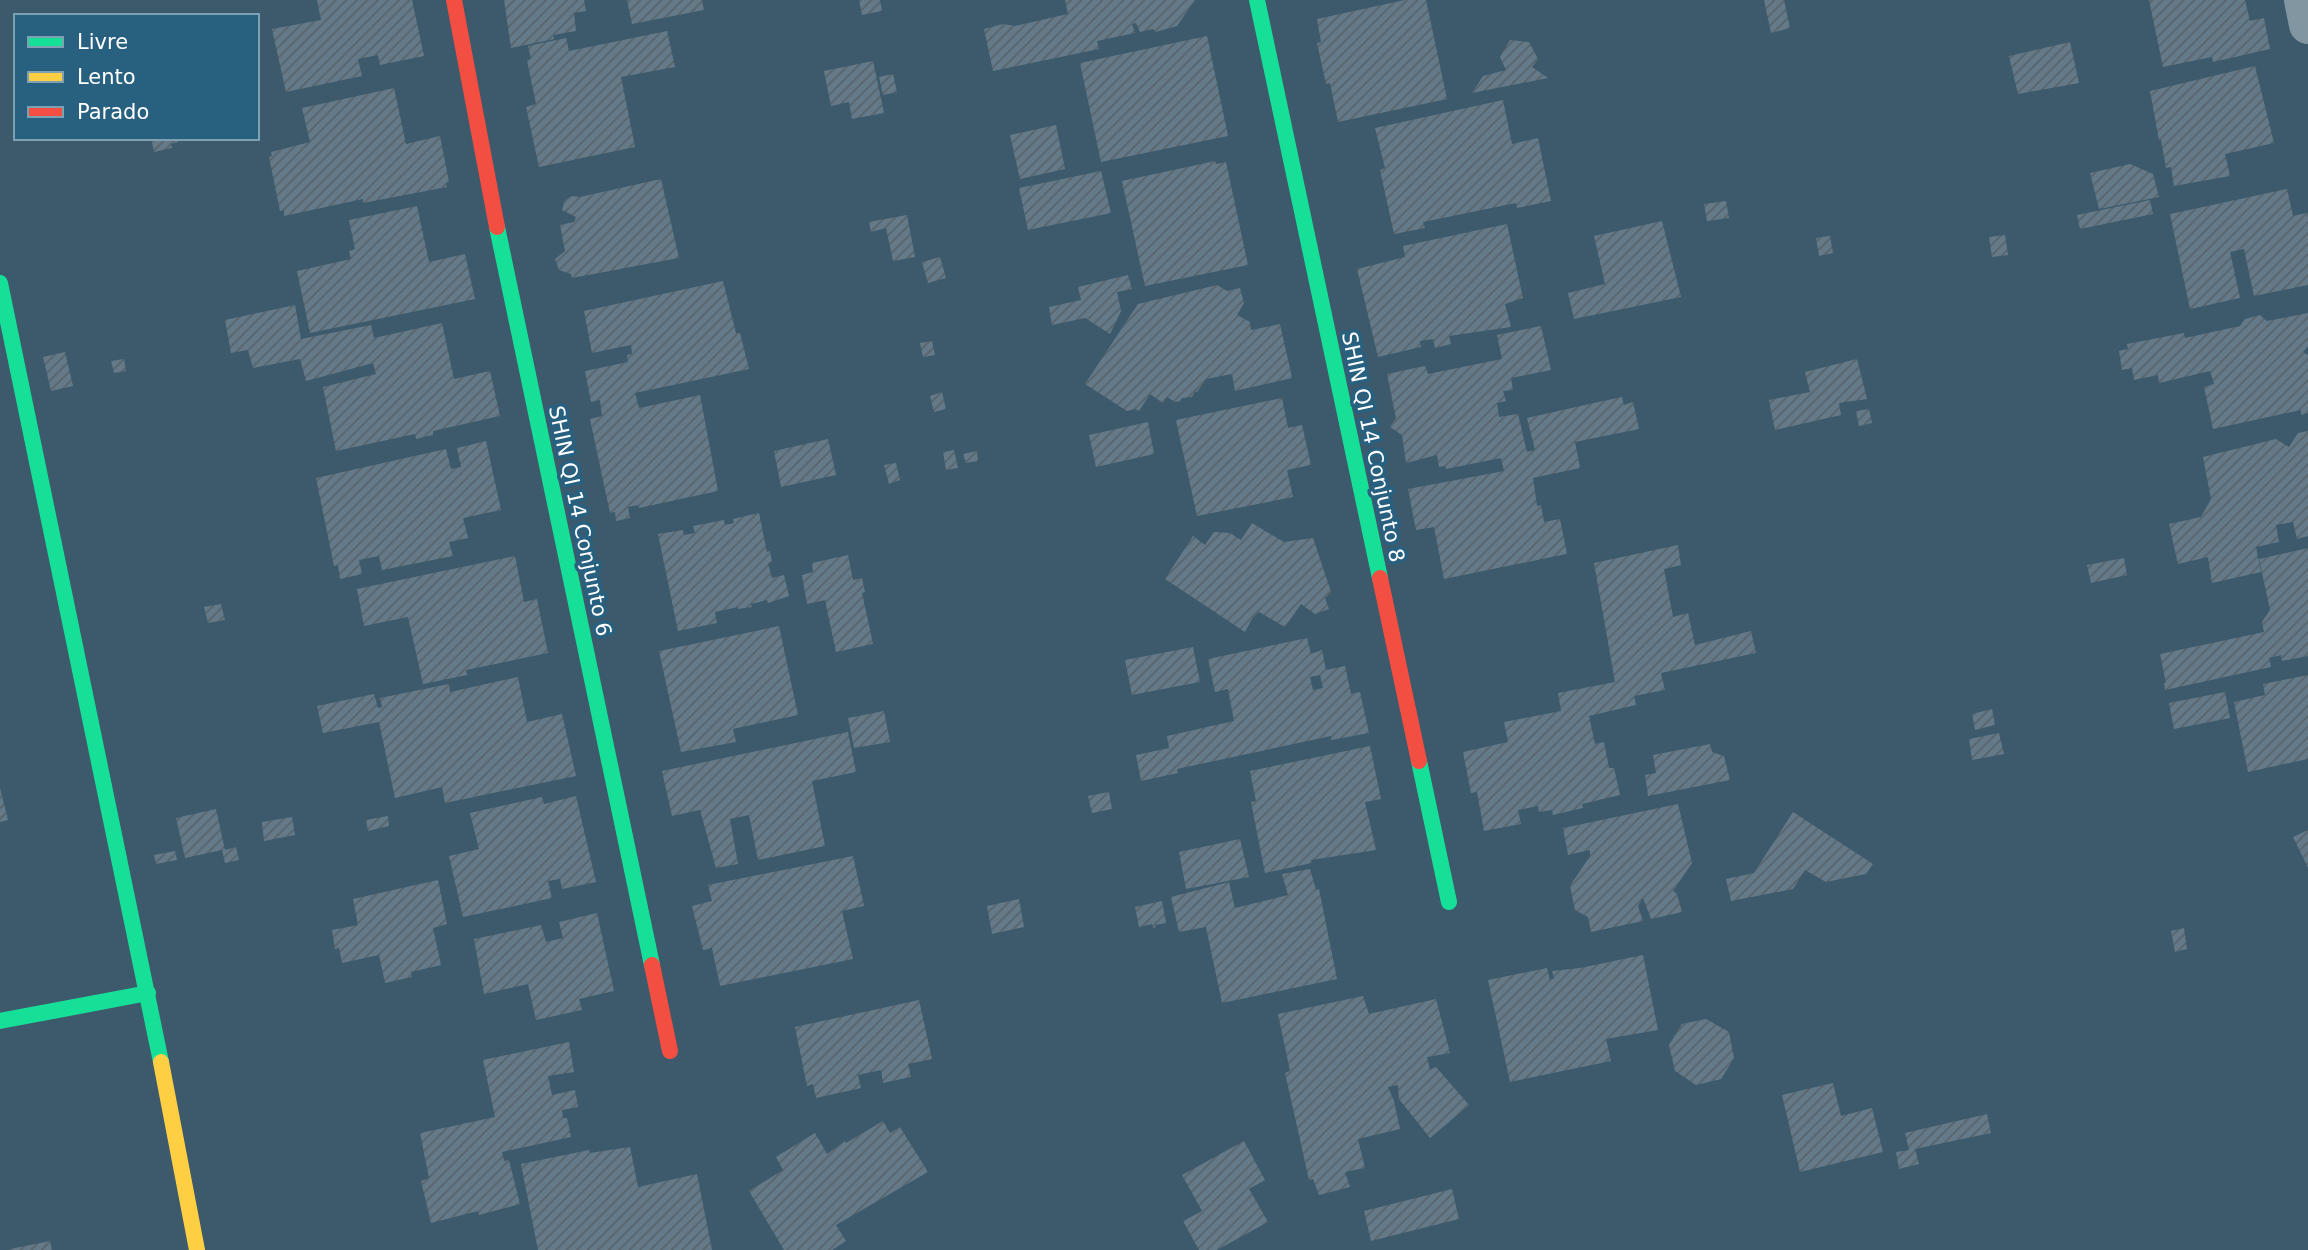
<svg xmlns="http://www.w3.org/2000/svg" width="2308" height="1250" font-family="'DejaVu Sans',sans-serif">
<style>
.building{fill:url(#building-hatch);fill-rule:evenodd}
.lines{fill:none;stroke-linecap:round;stroke-linejoin:round}
.street{stroke:#8296a2;stroke-width:38}
.fast{stroke:#16e098;stroke-width:16}
.slow{stroke:#ffcf43;stroke-width:16}
.jam{stroke:#f24e42;stroke-width:16}
.labels{text-anchor:middle;stroke-width:7;stroke-linejoin:round;paint-order:stroke}
.street-label{font-size:21px;fill:#fff;stroke:#286080}
</style>
<defs>
<pattern id="building-hatch" width="6" height="6" patternUnits="userSpaceOnUse" patternTransform="scale(1.75)"><rect width="6" height="6" fill="#647a88"/><path d="M-1 1l2-2M0 6l6-6M5 7l2-2" fill="none" stroke="#58636a"/></pattern>
</defs>
<rect width="100%" height="100%" fill="#3c5a6c"/>
<path class="building" d="M317,0H412L424,56L380,65L378,55L358,59L362,76L286,92L272,29L321,20Z
M504,0H584L586,11L574,13L576,31L553,35L554,39L511,48Z
M627,0H702L704,10L632,24Z
M859,0H880L882,11L862,15Z
M1065,0H1195L1177,26L1156,32L1153,29L1140,32L1136,23L1132,24L1135,33L1097,41L1099,49L993,71L984,29L1003,24L1015,26L1068,14Z
M1405,0H1426L1447,99L1338,122L1330,83L1326,84L1317,43L1321,42L1317,19Z
M1764,0H1784L1790,28L1771,33Z
M2149,0H2245L2250,21L2264,18L2270,49L2213,62L2212,57L2163,67Z
M667,31L675,67L621,77L635,147L539,167L526,107L536,104L527,60L531,59L528,46L566,38L569,51Z
M1207,36L1228,136L1101,162L1080,63Z
M1510,40L1529,42L1538,59L1532,67L1548,78L1472,93L1483,76L1506,70L1500,57Z
M2070,42L2079,83L2018,94L2009,56Z
M873,61L884,113L852,119L849,102L831,106L824,71Z
M2255,66L2274,143L2225,154L2230,176L2174,186L2171,167L2166,168L2161,140H2159L2150,91Z
M893,74L897,92L883,95L879,77Z
M394,88L406,144L440,136L449,182L446,183L447,187L363,203V199L284,216V210L280,211L269,157L272,156L271,152L310,142L302,108Z
M1503,100L1512,144L1538,138L1551,201L1517,208L1516,203L1423,222L1425,228L1394,234L1380,170L1385,168L1375,128Z
M1056,125L1065,169L1020,179L1010,135Z
M151,138H177L178,142L171,144L172,148L154,152Z
M1215,161L1216,164L1226,162L1248,265L1145,286L1122,181Z
M2130,164L2153,174L2159,197L2099,209L2090,173Z
M1101,171L1111,213L1028,230L1019,188Z
M661,179L679,258L572,278L571,274L559,270L555,259L565,251L560,225L574,222L576,217L562,210L565,200L572,196L580,197Z
M2287,189L2293,216L2307,213L2308,218V285L2254,296L2244,249L2230,252L2240,298L2190,309L2170,214Z
M2150,200L2153,214L2080,229L2077,215Z
M1726,201L1729,218L1707,221L1704,204Z
M417,206L429,262L465,254L475,299L310,333L297,271L351,259L349,251L355,249L349,220Z
M907,215L915,257L893,261L886,228L871,232L869,222Z
M1662,221L1681,297L1574,319L1568,293L1605,284L1594,236Z
M1507,224L1523,298L1505,304L1511,327L1449,336L1451,344L1435,348L1433,339L1420,341L1421,347L1378,357L1357,269L1405,257L1403,246Z
M2005,235L2008,255L1992,257L1989,237Z
M1830,236L1833,253L1819,256L1816,238Z
M940,257L946,278L928,283L922,262Z
M1128,275L1132,289L1117,292L1121,311L1110,334L1085,318L1052,325L1049,307L1081,300L1078,287Z
M723,281L736,333H740L749,369L635,393L639,408L700,395L718,491L639,508L638,505L628,507L630,518L616,521L615,512L610,513L590,419L602,416L600,400L591,402L585,371L628,362L627,355L632,354L631,345L592,353L584,311Z
M1217,285L1227,291L1240,288L1244,303L1237,315L1250,322L1251,330L1280,324L1292,378L1235,391L1232,374L1206,379L1197,392L1195,391L1192,397L1182,398L1180,401L1175,402L1167,397L1163,403L1150,394L1139,411L1135,409L1127,411L1085,384L1138,304Z
M295,305L301,339L371,325L374,338L442,323L454,379L490,371L500,416L433,431V435L416,439L415,434L336,451L323,387L376,374L373,363L306,381L300,359L253,368L248,350L231,353L225,320Z
M2308,313V346L2303,352L2308,355V413L2301,415V410L2213,429L2204,387L2214,384L2210,371L2159,383L2158,375L2134,380L2132,368L2122,370L2119,351L2128,349L2127,344L2184,333L2185,338L2240,326L2245,319L2260,315L2267,321Z
M1541,326L1551,370L1511,378L1513,390L1503,391L1506,401L1497,403L1499,417L1518,414L1527,452L1535,450L1527,418L1594,403L1622,397L1624,405L1633,402L1639,429L1575,442L1580,468L1533,478L1537,506L1541,505L1544,522L1560,519L1567,554L1444,579L1434,527L1416,530L1408,489L1504,471L1501,458L1446,469L1445,466L1439,467L1437,455L1406,463L1402,435L1390,427L1396,418L1387,374L1425,366L1428,374L1502,359L1497,335Z
M932,341L935,355L923,357L920,343Z
M65,352L73,386L51,391L43,357Z
M124,359L126,371L114,373L111,361Z
M1857,359L1867,399L1839,403L1841,415L1775,430L1769,400L1810,392L1805,372Z
M942,392L946,409L934,412L930,396Z
M1282,398L1288,428L1302,425L1311,465L1287,470L1293,497L1197,516L1176,420Z
M1869,409L1872,423L1859,426L1856,411Z
M1148,422L1154,454L1096,467L1089,435Z
M2308,431V536L2297,539L2293,522L2276,525L2279,542L2256,547L2261,572L2212,583L2208,557L2178,564L2169,524L2201,517L2211,499L2203,457L2276,439L2289,447L2298,433Z
M828,439L836,475L781,487L774,451Z
M486,441L501,510L463,518L468,538L449,542L453,556L382,570L379,556L359,560L362,574L340,579L338,565L334,566L316,478L446,449L451,469L461,467L457,448Z
M954,450L958,468L946,470L943,452Z
M977,451L978,461L966,463L963,454Z
M896,463L900,480L889,484L884,465Z
M759,513L767,552L770,551L772,562L768,563L772,578L784,575L789,596L768,603L767,600L751,604L752,607L738,609V607L715,612L717,623L678,631L658,534L683,530L684,535L695,533L693,526L724,520L725,525L734,523L733,519Z
M1252,523L1284,542L1313,538L1331,592L1325,598L1329,609L1315,614L1301,604L1285,627L1259,612L1253,617L1245,632L1165,579L1193,536L1205,545L1214,532L1230,533L1241,540Z
M1678,545L1681,565L1664,569L1673,617L1688,613L1695,645L1751,631L1756,653L1661,673L1665,690L1634,696L1636,705L1589,716L1595,744L1604,742L1609,768H1614L1620,795L1582,804L1583,808L1553,815L1552,810L1539,812L1538,806L1518,810L1521,824L1484,831L1477,792L1471,793L1463,752L1508,742L1504,722L1561,711L1558,693L1615,682L1594,563Z
M2308,548V656L2282,661L2281,655L2269,658L2271,667L2165,690L2164,683H2166L2160,654L2264,632L2262,622L2270,610L2259,559Z
M848,555L853,580L862,578L865,592L862,593L873,644L836,652L825,600L807,604L802,575L813,572L812,563Z
M515,556L524,602L537,599L548,653L466,670L467,675L423,684L408,617L364,626L357,589Z
M2124,558L2127,575L2091,583L2087,565Z
M221,604L225,620L208,623L204,607Z
M779,626L798,715L733,729L736,742L681,752L659,651Z
M1307,638L1311,654L1322,650L1326,670L1345,666L1351,694L1360,692L1369,733L1331,740V736L1177,769L1178,773L1141,781L1136,755L1169,748L1167,736L1234,721L1228,689L1215,692L1208,659ZM1320,675L1323,688L1313,690L1310,677Z
M1193,647L1200,682L1132,695L1125,660Z
M2308,675V759L2248,772L2234,702L2265,695L2263,684Z
M518,677L527,722L562,714L576,776L445,803L442,787L395,798L379,722L323,733L317,706L374,694L378,708L382,707L380,698L449,684L450,692Z
M2225,692L2230,718L2174,729L2169,703Z
M1992,709L1995,725L1975,730L1972,714Z
M884,711L890,742L854,748L848,718Z
M848,732L856,772L812,781L825,846L758,860L749,815L730,819L738,864L716,868L700,810L672,816L662,771Z
M1999,733L2004,754L1972,760L1969,739Z
M1710,744L1712,752L1724,756L1730,780L1648,796L1645,775L1656,773L1653,755Z
M1370,746L1381,799L1365,802L1376,850L1311,860L1312,863L1265,873L1251,802L1256,801L1250,771Z
M0,788L8,820L0,822Z
M1109,792L1112,809L1092,813L1088,796Z
M576,796L596,882L562,889L560,879L548,881L552,898L463,917L449,856L479,849L470,813L542,797L544,804Z
M1678,804L1692,863L1673,891L1677,894L1682,912L1651,919L1643,898L1638,906L1643,921L1591,932L1588,917L1575,910L1570,886L1590,856V850L1568,855L1563,828Z
M216,809L225,850L236,847L239,860L225,863L222,850L185,858L176,818Z
M1793,812L1873,864L1866,874L1826,882L1805,870L1793,889L1731,901L1726,879L1754,873Z
M388,816L389,826L368,831L366,820Z
M292,817L295,835L264,841L262,822Z
M2308,830V868L2293,837Z
M1240,839L1249,877L1186,889L1179,852Z
M175,851L177,860L156,864L154,855Z
M853,856L864,906L842,911L853,959L720,986L712,948L703,950L692,906L712,901L708,885Z
M1310,869L1316,890L1319,889L1337,979L1222,1003L1206,927L1179,932L1171,897L1229,882L1235,908L1288,895L1282,874Z
M438,880L447,924L433,928L441,965L411,972L412,977L385,983L379,955L342,963L339,948L335,949L332,930L358,925L353,899Z
M1019,899L1024,927L992,934L987,906Z
M1162,901L1166,923L1155,925L1156,927L1153,928L1152,924L1139,927L1135,907Z
M597,913L614,991L579,999L582,1010L536,1020L528,984L484,994L474,939L541,925L546,942L563,938L559,922Z
M2184,928L2187,949L2175,952L2171,931Z
M1643,955L1658,1030L1606,1039L1611,1061L1510,1082L1488,980L1547,968L1550,980L1554,978L1552,971L1580,968Z
M1363,996L1369,1014L1436,999L1450,1053L1427,1057L1430,1070L1436,1067L1469,1105L1430,1138L1399,1099L1398,1085L1388,1087L1394,1101L1400,1129L1358,1139L1365,1168L1345,1172L1350,1187L1319,1195L1313,1179L1309,1180L1285,1073L1290,1071L1278,1014Z
M919,1000L932,1059L908,1064L911,1077L883,1083L881,1070L858,1075L861,1088L816,1098L813,1084L807,1086L795,1027Z
M1706,1019L1729,1032L1734,1058L1721,1079L1696,1085L1675,1071L1669,1045L1682,1024Z
M569,1042L574,1072L548,1076L552,1095L575,1090L578,1107L562,1110L563,1118H567L571,1137L502,1152L504,1161L509,1160L520,1204L479,1215L478,1211L431,1223L421,1181L429,1178L420,1133L495,1117L483,1060Z
M1833,1083L1841,1116L1872,1108L1883,1152L1800,1172L1782,1095Z
M1987,1114L1991,1133L1915,1149L1919,1164L1899,1169L1896,1152L1909,1150L1905,1133Z
M883,1121L890,1133L900,1127L928,1172L836,1225L846,1241L832,1250H784L749,1191L783,1170L776,1157L815,1133L827,1154L845,1141L846,1143Z
M1244,1141L1265,1180L1249,1189L1268,1222L1217,1250H1199L1183,1221L1202,1211L1182,1175Z
M630,1147L638,1187L697,1174L712,1250H538L521,1164L589,1150L590,1153Z
M1452,1189L1459,1219L1371,1241L1364,1211Z
M50,1241L52,1250H10V1249Z"/>
<g class="lines">
<path class="street" d="M2303,0L2308,25"/>
<path class="fast" d="M1257,0L1380,578
M497,227L652,965
M0,283L161,1062
M1419,761L1449,902
M0,1021L148,993"/>
<path class="slow" d="M161,1062L197,1250"/>
<path class="jam" d="M454,0L497,227
M1380,578L1419,761
M652,965L670,1051"/>
</g>
<g class="labels">
<g class="street-label">
<text transform="translate(1373 447) rotate(78)" y="7">SHIN QI 14 Conjunto 8</text>
<text transform="translate(580 521) rotate(78)" y="7">SHIN QI 14 Conjunto 6</text>
</g>
</g>
<rect x="14" y="14" width="245" height="126" fill="#286080" stroke="#7ea0b3" stroke-width="2"/>
<rect x="28" y="37" width="35" height="10" fill="#16e098" stroke="#7ea0b3" stroke-width="2"/>
<text x="77" y="49" font-size="21" fill="#ffffff">Livre</text>
<rect x="28" y="72" width="35" height="10" fill="#ffcf43" stroke="#7ea0b3" stroke-width="2"/>
<text x="77" y="84" font-size="21" fill="#ffffff">Lento</text>
<rect x="28" y="107" width="35" height="10" fill="#f24e42" stroke="#7ea0b3" stroke-width="2"/>
<text x="77" y="119" font-size="21" fill="#ffffff">Parado</text>
</svg>
